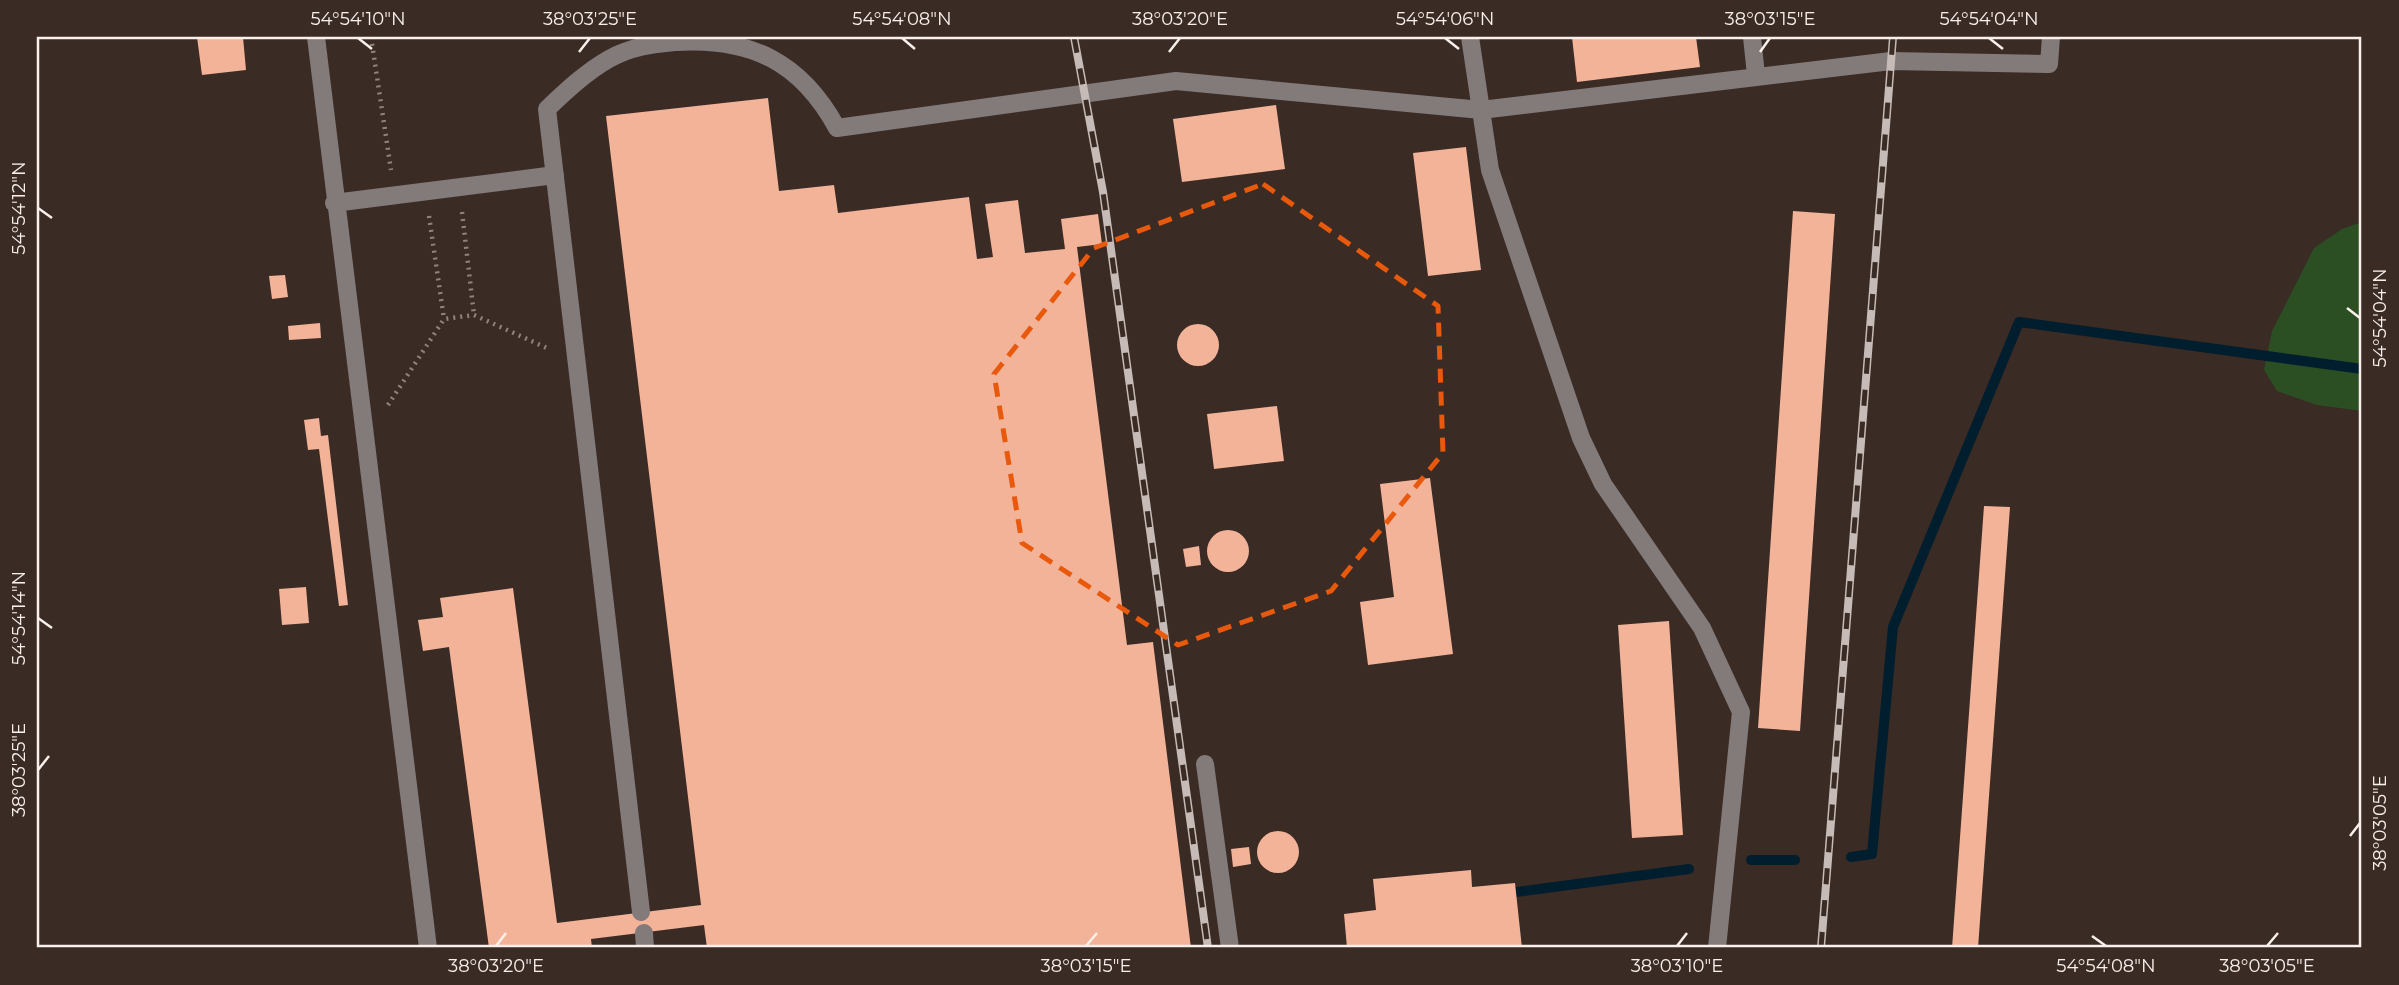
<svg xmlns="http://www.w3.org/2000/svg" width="2399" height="985" font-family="Montserrat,sans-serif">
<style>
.green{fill:#2b4f23}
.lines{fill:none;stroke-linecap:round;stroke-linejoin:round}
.stream{stroke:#001e2e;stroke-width:10}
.building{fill:#f3b399}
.path{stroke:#8f837d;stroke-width:4.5;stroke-dasharray:2 5;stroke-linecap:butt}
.minor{stroke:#837a7a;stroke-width:18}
.rail-casing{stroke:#c6bbb6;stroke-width:8}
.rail{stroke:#3a2b24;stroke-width:5;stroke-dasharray:16;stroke-linecap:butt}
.marked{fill:none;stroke:#e8590c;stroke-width:5;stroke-dasharray:14 9;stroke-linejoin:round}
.ticks{fill:none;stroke:#f9efeb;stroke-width:2.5}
.neatline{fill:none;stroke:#f9efeb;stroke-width:2.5}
.ticks-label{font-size:18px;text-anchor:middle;fill:#f9efeb}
</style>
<rect width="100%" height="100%" fill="#3a2b24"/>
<path class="green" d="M2362,222V411L2317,405L2277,391L2264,370L2272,331L2314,248L2342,229Z"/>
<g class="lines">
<path class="stream" d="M1851,857L1872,854L1893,627L2019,322L2362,369
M1751,860H1795
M1516,892L1689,869"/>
</g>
<path class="building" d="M197,37H243L246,70L202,75Z
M1572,37H1696L1700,67L1577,82Z
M768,98L779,191L834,185L838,213L969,197L977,259L993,257L985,204L1018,200L1025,253L1065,249L1061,219L1098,214L1102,244L1077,247L1127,645L1153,642L1191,948H707L704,925L591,939L592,948H489L449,647L423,651L418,620L443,617L440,598L513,588L557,923L701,905L606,116Z
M1276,105L1285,169L1182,182L1173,119Z
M1466,147L1481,270L1428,276L1413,153Z
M1793,211L1835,214L1800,731L1758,728Z
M285,275L288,297L272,299L269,276Z
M320,323L321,338L289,340L288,326Z
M1177 345a21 21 0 1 1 42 0a21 21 0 1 1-42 0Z
M1277,406L1284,461L1214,469L1207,414Z
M319,418L321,436L328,435L348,605L339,606L319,449L308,450L304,420Z
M1430,478L1453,654L1368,665L1360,602L1394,597L1380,484Z
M1984,506L2010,507L1978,948H1952Z
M1207 551a21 21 0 1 1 42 0a21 21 0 1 1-42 0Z
M1199,546L1201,565L1186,567L1183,549Z
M306,587L309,623L282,625L279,589Z
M1669,621L1683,835L1632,838L1618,625Z
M1257 852a21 21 0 1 1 42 0a21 21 0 1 1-42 0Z
M1249,847L1251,864L1233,867L1231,849Z
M1471,870L1472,887L1515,883L1522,948H1347L1344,914L1376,910L1373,879Z"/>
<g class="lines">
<path class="path" d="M371,37L391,170
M462,212L474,315
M429,216L444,319
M388,405L444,319L474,315L549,349"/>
<path class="minor" d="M316,37L428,948
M1752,37L1756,75
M334,203L555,175
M1205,764L1230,948
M641,912L547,109C566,91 586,72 609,59C630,47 652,44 675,42C751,37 801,62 837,128L1176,81L1481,110L1470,37
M644,933L645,948
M1717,948L1741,712L1702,628L1603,484L1581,438L1490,170L1481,110L1891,61L2049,64L2051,37"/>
<defs>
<path id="rail" d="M1074,37L1103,192L1208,948
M1821,948L1893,37"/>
</defs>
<use href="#rail" class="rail-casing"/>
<use href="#rail" class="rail"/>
</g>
<path class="marked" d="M1263,184L1438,306L1443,453L1331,591L1178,645L1022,543L994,374L1094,248Z"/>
<path class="ticks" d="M358,38L372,49M902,38L915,49M1445,38L1459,49M1989,38L2003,49M579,52L590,38M1169,52L1180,38M1760,52L1770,38M38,208L52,218M2347,308L2360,318M38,618L52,628M38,770L49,756M2350,836L2360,823M2092,936L2106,946M496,946L506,933M1086,946L1097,933M1677,946L1687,933M2267,946L2278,933"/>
<rect width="2399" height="985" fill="none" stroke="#3a2b24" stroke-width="77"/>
<rect x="38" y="38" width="2322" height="908" class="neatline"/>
<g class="ticks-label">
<text x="358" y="25">54°54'10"N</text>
<text x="590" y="25">38°03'25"E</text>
<text x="902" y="25">54°54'08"N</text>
<text x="1180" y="25">38°03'20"E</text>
<text x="1445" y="25">54°54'06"N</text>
<text x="1770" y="25">38°03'15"E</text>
<text x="1989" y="25">54°54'04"N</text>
<text transform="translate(19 208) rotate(-90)" y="6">54°54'12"N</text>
<text transform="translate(2380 318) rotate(-90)" y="6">54°54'04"N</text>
<text transform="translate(19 618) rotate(-90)" y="6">54°54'14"N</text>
<text transform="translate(19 770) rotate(-90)" y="6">38°03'25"E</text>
<text transform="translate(2380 823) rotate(-90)" y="6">38°03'05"E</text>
<text x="496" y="972">38°03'20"E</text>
<text x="1086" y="972">38°03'15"E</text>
<text x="1677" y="972">38°03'10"E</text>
<text x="2106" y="972">54°54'08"N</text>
<text x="2267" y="972">38°03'05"E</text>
</g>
</svg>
